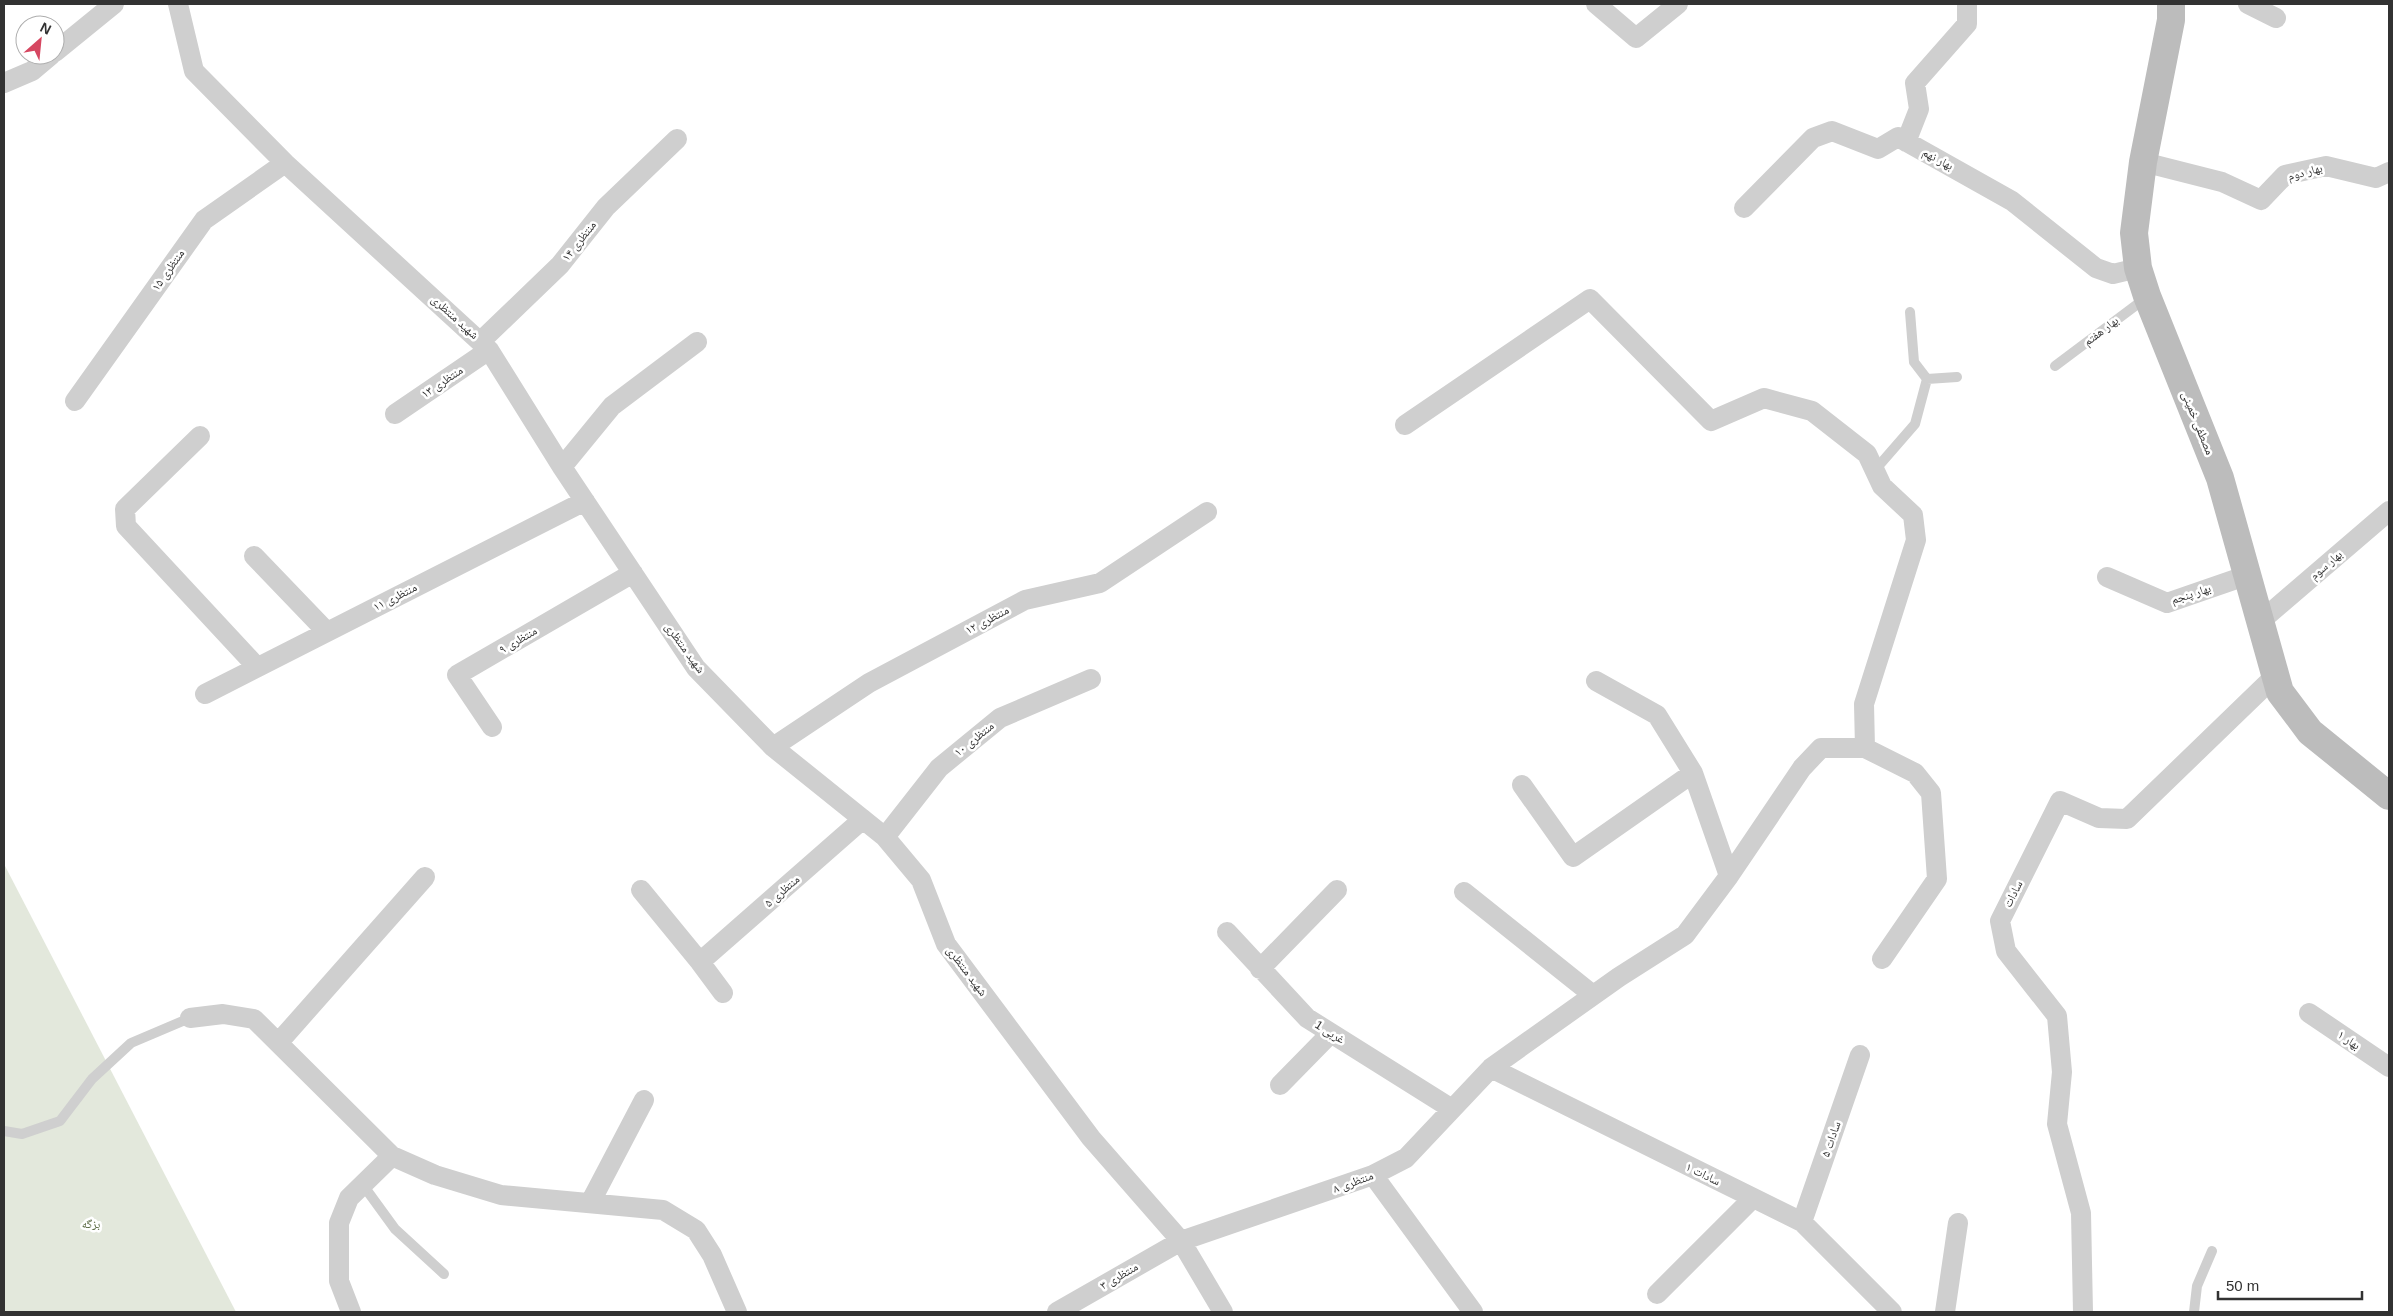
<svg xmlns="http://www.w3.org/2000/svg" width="2393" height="1316" font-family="Helvetica,'Noto Naskh Arabic',sans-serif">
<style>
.green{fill:#e3e8dc}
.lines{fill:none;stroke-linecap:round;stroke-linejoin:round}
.lane{stroke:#cfcfcf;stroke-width:10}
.street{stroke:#cfcfcf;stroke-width:20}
.secondary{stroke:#bcbcbc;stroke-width:28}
.labels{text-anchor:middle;stroke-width:5;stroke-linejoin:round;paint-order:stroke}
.street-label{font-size:12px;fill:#323232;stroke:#fff}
.park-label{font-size:12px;fill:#5a6a43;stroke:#fff}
</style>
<rect width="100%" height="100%" fill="#fff"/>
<path class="green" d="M4,864L236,1312H4Z"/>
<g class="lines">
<path class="lane" d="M1910,312L1914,362L1927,379
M2055,366L2147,297
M1875,470L1915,424L1927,379L1957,377
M4,1131L22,1134L60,1121L92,1079L131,1043L190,1018
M363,1185L395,1229L444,1274
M2194,1312L2197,1286L2212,1251"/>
<path class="street" d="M178,4L194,71L285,163L489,350L562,467L696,668L773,747L885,837L921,880L946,944L1091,1138L1181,1241L1223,1312
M1596,4L1636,38L1678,4
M2248,4L2276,18
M55,52L114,4
M4,83L32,71L51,55
M1906,142L1919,109L1915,83L1967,24V4
M2143,162L2222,182L2261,200L2285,175L2326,166L2376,178L2389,172
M1744,208L1813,138L1832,131L1878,149L1898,137L2012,201L2096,268L2113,274L2138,268
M481,341L560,265L606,207L677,139
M75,401L204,220L285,163
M395,414L489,350
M1405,425L1590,299L1711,421L1764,398L1812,411L1867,454L1882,486L1913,515L1916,540L1864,704L1865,748
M200,436L125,509L126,526L257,667
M562,467L612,406L697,342
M254,556L327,632
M2107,577L2167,603L2248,575
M2262,620L2389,511
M1596,681L1657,715L1693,773L1729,876
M205,694L585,501
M492,727L457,675L633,573
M773,747L869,683L1025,600L1100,583L1207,512
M1522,785L1573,857L1693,773
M885,837L939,768L1000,718L1091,679
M641,890L700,962L723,993
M1464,892L1593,995
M1227,932L1307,1018L1452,1109
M700,962L863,819
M1260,969L1337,890
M2309,1013L2389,1067
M190,1018L223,1014L254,1019L392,1156L435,1175L501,1195L663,1210L696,1230L712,1255L737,1312
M279,1042L425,877
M1491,1068L1802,1222L1892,1312
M1280,1085L1331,1033
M1373,1175L1473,1312
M590,1203L644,1100
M1802,1222L1860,1055
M1657,1294L1753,1198
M351,1312L339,1281V1223L349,1198L392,1156
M1057,1312L1181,1241L1373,1175L1406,1158L1491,1068L1619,977L1685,935L1729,876L1802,768L1821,748H1865L1915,773L1931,793L1937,879L1882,959
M1945,1312L1958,1223
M2083,1312L2081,1213L2057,1124L2062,1072L2057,1016L2006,951L2000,921L2060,801L2099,818L2127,819L2276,675"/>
<path class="secondary" d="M2171,4V20L2143,162L2134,233L2138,268L2147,296L2220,478L2280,692L2310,732L2389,796"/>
</g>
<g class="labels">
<g class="street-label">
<text transform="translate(1938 159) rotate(28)" y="4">بهار نهم</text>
<text transform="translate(2305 172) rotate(-15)" y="4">بهار دوم</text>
<text transform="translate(579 241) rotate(-52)" y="4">منتظری ۱۴</text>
<text transform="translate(168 270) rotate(-55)" y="4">منتظری ۱۵</text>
<text transform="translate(455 317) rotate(42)" y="4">شهید منتظری</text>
<text transform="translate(2101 331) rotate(-37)" y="4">بهار هفتم</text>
<text transform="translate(442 382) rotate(-34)" y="4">منتظری ۱۳</text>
<text transform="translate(2198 423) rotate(68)" y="4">مصطفی خمینی</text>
<text transform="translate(2326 565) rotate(-41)" y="4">بهار سوم</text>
<text transform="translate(2191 594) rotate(-18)" y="4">بهار پنجم</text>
<text transform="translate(395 597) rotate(-27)" y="4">منتظری ۱۱</text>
<text transform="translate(987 620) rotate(-28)" y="4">منتظری ۱۲</text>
<text transform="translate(518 640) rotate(-30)" y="4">منتظری ۹</text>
<text transform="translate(685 648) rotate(54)" y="4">شهید منتظری</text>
<text transform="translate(974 739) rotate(-39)" y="4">منتظری ۱۰</text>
<text transform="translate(782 891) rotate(-41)" y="4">منتظری ۵</text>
<text transform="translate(2013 894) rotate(-63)" y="4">سادات</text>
<text transform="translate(967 971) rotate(53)" y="4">شهید منتظری</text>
<text transform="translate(1330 1032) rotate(32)" y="4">غربی 1</text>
<text transform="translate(2349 1040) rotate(34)" y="4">بهار ۱</text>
<text transform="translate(1831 1139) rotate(-71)" y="4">سادات ۵</text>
<text transform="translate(1703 1174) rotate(26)" y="4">سادات ۱</text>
<text transform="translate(1353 1182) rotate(-20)" y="4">منتظری ۸</text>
<text transform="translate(1119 1276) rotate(-30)" y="4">منتظری ۳</text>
</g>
<g class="park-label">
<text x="91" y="1228">بزگه</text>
</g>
</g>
<rect width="2393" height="1316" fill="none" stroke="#323232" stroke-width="10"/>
<g transform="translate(40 40) rotate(27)"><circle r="24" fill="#ffffff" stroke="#adadad"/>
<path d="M0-4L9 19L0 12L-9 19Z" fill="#d64761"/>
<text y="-8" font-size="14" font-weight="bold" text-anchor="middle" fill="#323232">N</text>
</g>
<path d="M2218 1291v8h144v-8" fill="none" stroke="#323232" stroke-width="2.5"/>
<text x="2226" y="1291" font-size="15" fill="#323232" stroke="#ffffff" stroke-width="4" paint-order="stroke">50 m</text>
</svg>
